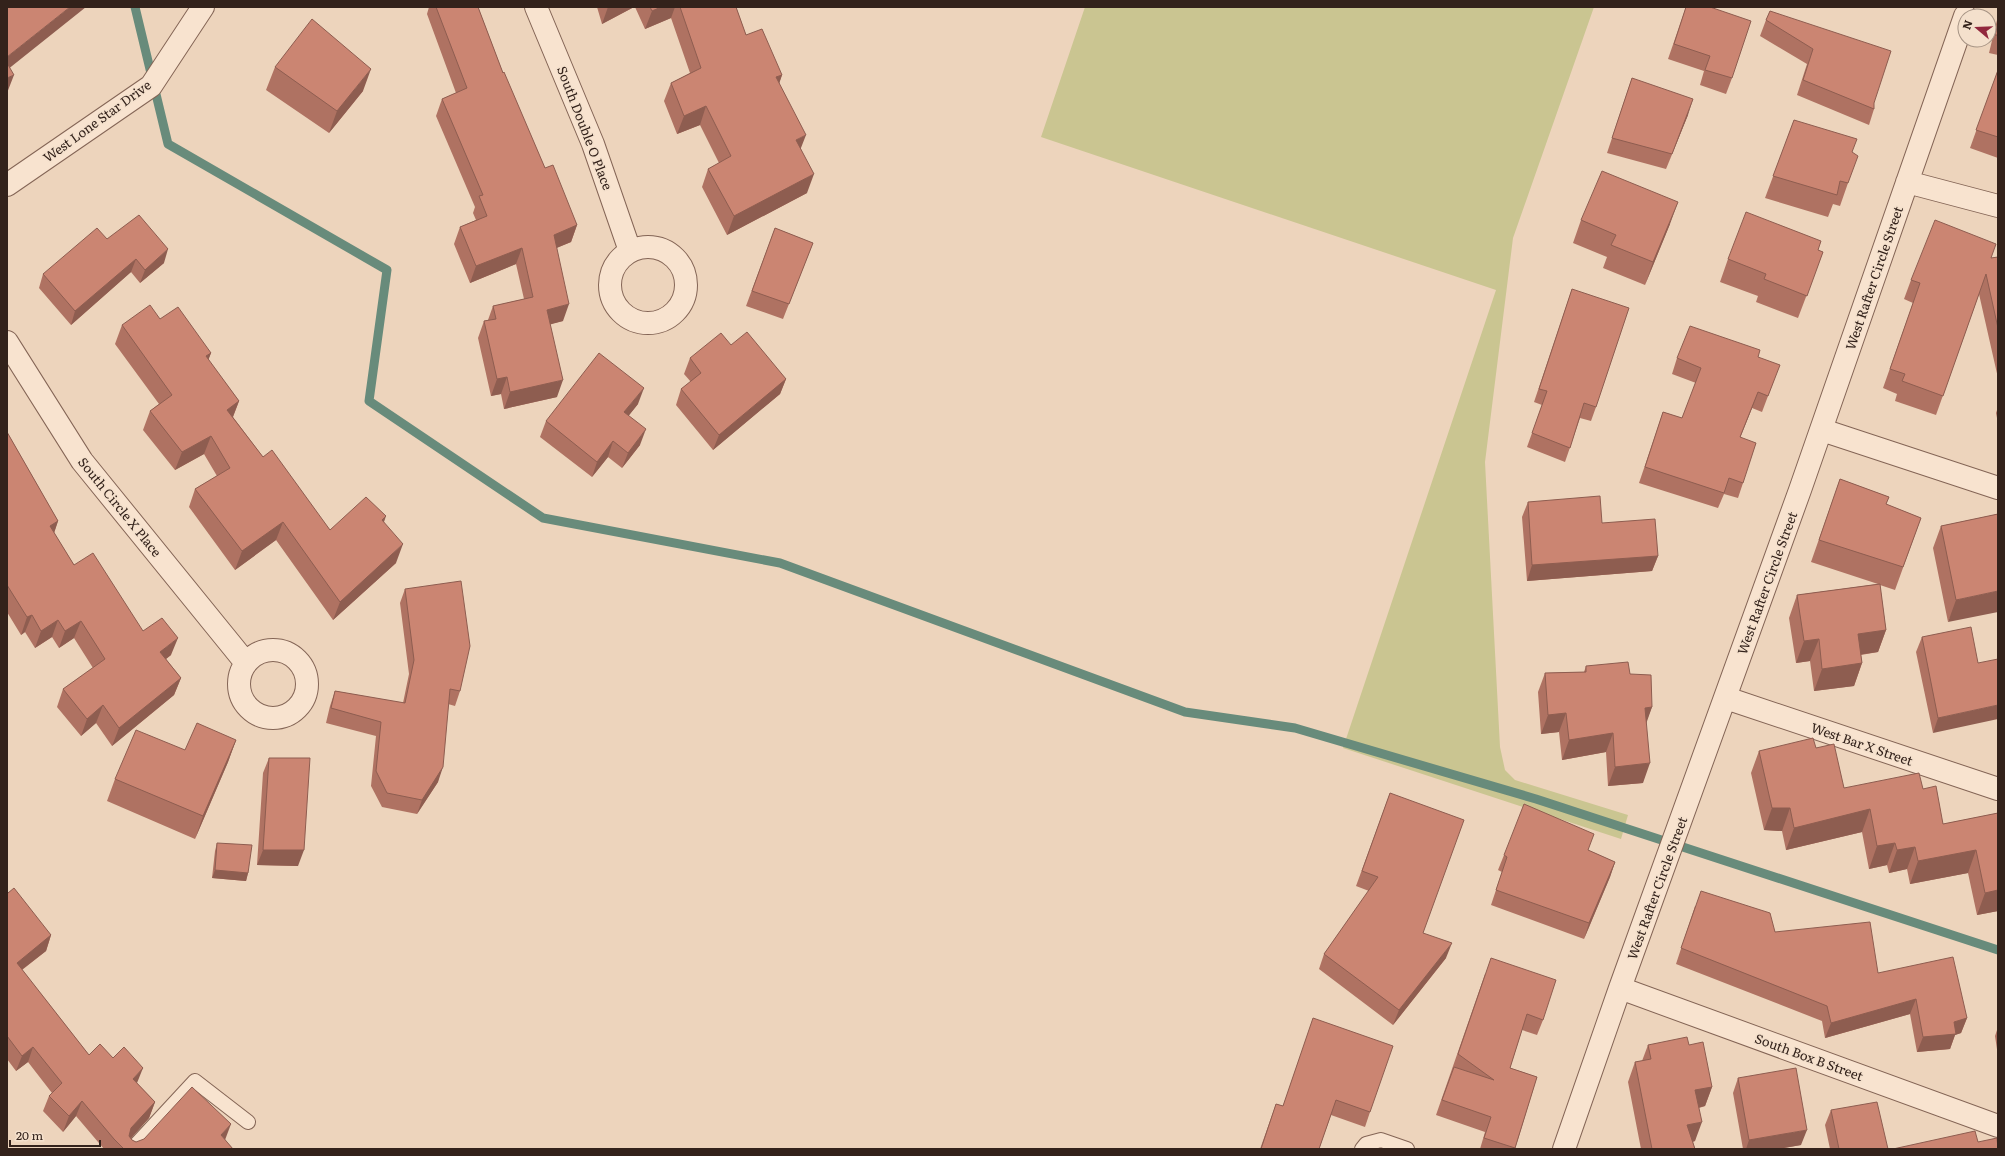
<svg xmlns="http://www.w3.org/2000/svg" width="2005" height="1156" font-family="Literata,serif">
<style>
.green{fill:#cac591}
.lines{fill:none;stroke-linecap:round;stroke-linejoin:round}
.stream{stroke:#688b7b;stroke-width:9}
.service-casing{stroke:#846556;stroke-width:16}
.minor-casing{stroke:#846556;stroke-width:24}
.service{stroke:#f8e3cf;stroke-width:14}
.minor{stroke:#f8e3cf;stroke-width:22}
.wall{fill:#af7262}
.shaded-wall{fill:#8e5d50}
.building{fill:#cb8572;stroke:#8e5d50}
.labels{text-anchor:middle;stroke-width:3;stroke-linejoin:round;paint-order:stroke}
.street-label{font-size:13px;fill:#33221b;stroke:#f4e0cc}
</style>
<rect width="100%" height="100%" fill="#edd4bc"/>
<path class="green" d="M1085,7H1594L1513,238L1485,462L1500,747L1505,770L1515,780L1628,815L1621,839L1343,748L1496,290L1041,137Z"/>
<g class="lines">
<path class="stream" d="M135,7L168,144L387,270L369,401L543,518L780,563L1185,712L1295,728L1536,799L1998,950"/>
<defs>
<path id="service" d="M132,1149L195,1081L248,1122
M1362,1149L1366,1144L1381,1140L1407,1149"/>
<path id="minor" d="M536,7L593,144L630,251
M1907,182L1998,206
M7,185L151,86L203,7
M610 285a38 38 0 1 1 76 0a38 38 0 1 1-76 0Z
M7,342L82,461L246,663
M1822,430L1998,488
M239 684a34 34 0 1 1 68 0a34 34 0 1 1-68 0Z
M1726,698L1998,789
M1620,988L1998,1126
M1564,1149L1620,988L1800,490L1965,16"/>
</defs>
<use href="#service" class="service-casing"/>
<use href="#minor" class="minor-casing"/>
<use href="#service" class="service"/>
<use href="#minor" class="minor"/>
</g>
<path class="wall" d="M429,7H478L503,73L545,168L577,225L571,242L556,248L563,321L550,324L557,397L504,409L501,394L491,396L478,338L484,321L488,320L493,306L524,299L516,264L470,283L454,244L460,227L476,220L473,213L475,207L436,116L442,99L456,93L427,14Z
M597,7H634L602,24Z
M635,7H736L746,35L782,75L779,83L801,149L807,193L727,235L702,187L708,169L719,163L700,125L677,134L664,101L671,83L690,73L671,18L645,29Z
M1686,7L1732,78L1726,94L1700,85L1704,71L1668,59Z
M1770,11L1874,103V109L1869,125L1797,95L1807,64L1760,36L1766,20Z
M1998,16V55L1989,53Z
M275,67L363,91L329,133L266,90Z
M1998,70V158L1970,148Z
M1632,78L1688,115L1666,169L1607,153Z
M1794,120L1852,152L1848,183L1840,206L1833,204L1828,217L1765,198Z
M1581,220L1670,224L1645,285L1603,268L1607,257L1573,243Z
M775,228L813,243L783,319L746,306Z
M107,239L164,263L140,283L131,272L71,325L39,288L43,274Z
M1818,250L1823,252L1798,318L1756,302L1758,296L1720,282L1728,259Z
M1998,257V378L1979,294L1936,415L1895,401L1897,394L1883,388L1913,303L1904,299L1911,280L1991,258Z
M1572,289L1596,407L1591,421L1580,418L1565,462L1527,447L1542,405L1534,402Z
M160,319L211,353L208,360L239,401L233,417L263,457L330,530L384,522L396,563L333,620L276,540L235,570L189,507L195,489L217,476L204,454L175,470L143,430L150,411L159,404L115,344L122,325Z
M731,345L786,379L780,394L713,450L676,405L681,389L691,382L684,374L690,358Z
M1758,357L1774,380L1762,412L1752,408L1740,437L1743,483L1738,498L1724,494L1718,508L1639,483L1663,412L1682,418L1696,383L1672,374L1677,358Z
M638,404L628,416L640,445L622,468L608,457L592,477L540,437L546,421Z
M1998,407V423L1996,413Z
M7,432L58,521L54,533L74,565L143,631L171,655L166,659L181,678L174,695L112,746L96,723L81,736L57,707L63,689L93,668L74,638L59,648L52,637L35,648L25,632L21,635L7,612Z
M1840,479L1889,497L1886,504L1921,518L1895,590L1880,585L1886,630L1878,652L1861,655L1862,663L1854,686L1814,691L1810,661L1796,663L1789,618L1797,595L1878,584L1811,562Z
M1528,502L1602,523L1658,556L1652,571L1527,581L1522,517Z
M1998,514L1948,622L1933,548L1941,526Z
M405,589L460,691L455,706L448,704L438,782L417,814L382,807L371,786L376,736L326,723L330,706L335,691L403,703L409,674L400,603Z
M1922,637L1978,663L1933,733L1916,652Z
M1586,666L1630,674L1652,707L1646,722L1643,783L1608,786L1606,752L1562,760L1559,732L1541,734L1538,692L1545,673L1584,672Z
M236,740L228,762L195,839L107,801L115,779L185,750Z
M1816,748L1844,788L1923,789L1943,824L1998,813V911L1977,915L1968,873L1910,884L1907,869L1889,873L1887,865L1869,869L1862,832L1786,850L1782,831L1764,830L1751,773L1759,751Z
M269,758L298,866L257,865L263,773Z
M1390,793L1423,933L1446,958L1393,1025L1319,969L1324,954L1369,891L1356,886Z
M217,843L248,873L246,881L212,878L215,851Z
M1588,850L1615,862L1610,877L1584,939L1491,905L1502,872L1498,870L1504,855Z
M7,891L51,935L46,951L22,970L89,1055L137,1083L155,1102L149,1118L131,1138L132,1140L136,1142L225,1140L233,1149H104L76,1116L63,1132L43,1111L49,1096L52,1093L28,1062L16,1071L7,1059Z
M1695,906L1775,932L1878,973L1967,1018L1961,1033L1955,1035L1950,1049L1917,1052L1910,1014L1825,1038L1822,1021L1676,964Z
M1485,974L1543,1020L1537,1035L1522,1030L1510,1068L1537,1077L1515,1149H1480L1485,1132L1436,1115Z
M1998,1027V1056L1995,1036Z
M1308,1034L1370,1112L1365,1127L1331,1115L1319,1149H1260L1276,1104L1283,1106Z
M1648,1045H1689L1712,1087L1705,1106L1699,1108L1695,1141L1693,1142L1695,1149H1641L1628,1082L1635,1062L1642,1061Z
M1738,1078L1801,1145L1778,1149H1743L1733,1093Z
M1831,1110L1888,1149H1830L1825,1125Z"/>
<path class="shaded-wall" d="M70,7H86L7,70V57Z
M608,7H634L602,24Z
M661,7H675L671,18L645,29L652,11Z
M371,69L363,91L329,133L337,111Z
M14,75L7,93V78Z
M782,75L776,93V77Z
M1693,99L1688,115L1666,169L1672,154Z
M706,106L700,125L677,134L684,116Z
M806,135L799,153L796,140Z
M814,174L807,193L727,235L734,216Z
M1678,202L1670,224L1645,285L1653,262Z
M577,225L571,242L547,252L554,235Z
M522,248L516,264L470,283L476,266Z
M168,249L164,263L140,283L145,270Z
M136,259L131,272L71,325L75,311Z
M569,304L563,321L541,327L547,310Z
M211,353L204,371L206,356Z
M507,377L501,394L491,396L497,379Z
M786,379L780,394L713,450L719,435Z
M563,380L557,397L504,409L510,392Z
M644,388L638,404L619,428L624,412Z
M1758,392L1752,408L1734,453L1740,437Z
M239,401L232,419L227,410Z
M646,429L640,445L622,468L628,453Z
M211,436L204,454L175,470L182,452Z
M613,441L608,457L592,477L597,462Z
M386,516L380,534L382,520Z
M58,521L52,539L50,526Z
M283,522L276,540L235,570L242,551Z
M403,544L396,563L333,620L340,602Z
M1658,556L1652,571L1527,581L1532,565Z
M1998,591V612L1948,622L1956,600Z
M32,615L25,632L21,635L27,617Z
M58,620L52,637L35,648L41,631Z
M81,621L74,638L59,648L65,631Z
M1886,630L1878,652L1850,656L1858,634Z
M178,638L171,655L153,669L160,652Z
M1819,639L1810,661L1796,663L1804,641Z
M1862,663L1854,686L1814,691L1822,669Z
M181,678L174,695L112,746L119,728Z
M103,705L96,723L81,736L87,719Z
M1998,705V719L1933,733L1938,718Z
M1652,707L1645,727V708Z
M1566,713L1559,732L1541,734L1548,715Z
M1613,733L1606,752L1562,760L1569,740Z
M236,740L228,762L195,839L203,816Z
M1650,763L1643,783L1608,786L1615,767Z
M443,767L438,782L417,814L422,800Z
M1772,808H1790L1782,831L1764,830Z
M1870,809L1862,832L1786,850L1794,828Z
M1895,843L1887,865L1869,869L1877,846Z
M1915,847L1907,869L1889,873L1897,850Z
M263,850H304L298,866L257,865Z
M1976,850L1968,873L1910,884L1918,861Z
M1615,862L1610,877L1584,939L1589,923Z
M215,870L248,873L246,881L212,878Z
M1998,890V911L1977,915L1985,893Z
M51,935L46,951L11,978L17,963Z
M1452,943L1446,958L1393,1025L1399,1010Z
M1916,999L1910,1014L1825,1038L1831,1023Z
M1967,1018L1961,1033L1955,1035L1950,1049L1917,1052L1923,1037L1954,1022Z
M33,1047L28,1062L16,1071L22,1056Z
M143,1068L137,1083L133,1079Z
M1712,1087L1705,1106L1688,1110L1695,1090Z
M82,1101L76,1116L63,1132L69,1116Z
M155,1102L149,1118L126,1144L131,1128Z
M1702,1122L1695,1141L1680,1144L1687,1125Z
M231,1124L225,1140L221,1135Z
M1807,1130L1801,1145L1778,1149H1746L1749,1140Z"/>
<path class="building" d="M7,7H70L7,57Z
M436,7H478L503,73L504,72L545,168L553,165L577,225L554,235L569,304L547,310L563,380L510,392L507,377L497,379L484,321L496,319L493,306L533,297L522,248L476,266L460,227L487,216L479,196L483,195L442,99L467,88Z
M650,7H661L652,11Z
M680,7H736L746,35L762,29L782,75L776,77L806,135L796,140L814,174L734,216L708,169L731,156L706,106L684,116L671,83L701,68Z
M1686,7H1710L1751,21L1732,78L1705,70L1710,56L1674,44Z
M1770,11L1891,51L1874,103V109L1803,80L1813,49L1766,20Z
M312,19L371,69L337,111L275,67Z
M1998,24V35H1995Z
M7,63L14,75L7,78Z
M1998,70V137L1976,130Z
M1632,78L1693,99L1672,154L1612,138Z
M1794,120L1857,139L1852,152L1858,156L1848,183L1840,181L1837,195L1773,176Z
M1602,171L1678,202L1653,262L1611,245L1616,235L1581,220Z
M1746,212L1821,241L1818,250L1823,252L1807,296L1764,279L1766,274L1728,259Z
M139,215L168,249L145,270L136,259L75,311L43,274L97,228L107,239Z
M1935,220L1996,244L1991,258L1998,257V328L1986,274L1943,396L1902,381L1905,374L1890,369L1920,283L1911,280Z
M775,228L813,243L789,304L752,291Z
M1572,289L1629,308L1596,407L1584,403L1570,448L1532,433L1547,391L1539,389Z
M150,305L160,319L178,307L211,353L206,356L239,401L227,410L263,457L272,450L330,530L366,497L386,516L382,520L403,544L340,602L283,522L242,551L195,489L230,468L211,436L182,452L150,411L172,395L122,325Z
M1690,326L1760,350L1758,357L1780,365L1768,396L1758,392L1740,437L1756,443L1743,483L1729,478L1724,493L1645,467L1663,412L1682,418L1701,368L1677,358Z
M747,332L786,379L719,435L681,389L701,373L690,358L721,333L731,345Z
M599,353L644,388L624,412L646,429L628,453L613,441L597,462L546,421Z
M7,432L58,521L50,526L74,565L93,553L143,631L162,618L178,638L160,652L181,678L119,728L103,705L87,719L63,689L105,659L81,621L65,631L58,620L41,631L32,615L27,617L7,585Z
M1840,479L1889,497L1886,504L1921,518L1903,567L1819,540Z
M1600,496L1602,523L1655,519L1658,556L1532,565L1528,502Z
M1998,514V591L1956,600L1941,526Z
M461,581L470,646L460,691L450,689L443,767L422,800L387,793L376,771L381,722L331,708L335,691L405,703L414,660L405,589Z
M1880,584L1886,630L1858,634L1862,663L1822,669L1819,639L1804,641L1797,595Z
M1971,627L1978,663L1998,659V705L1938,718L1922,637Z
M1628,662L1630,674L1651,675L1652,707L1645,708L1650,763L1615,767L1613,733L1569,740L1566,713L1548,715L1545,673L1586,672V666Z
M197,723L236,740L203,816L115,779L136,730L185,750Z
M1813,738L1816,748L1834,744L1844,788L1919,773L1923,789L1936,786L1943,824L1998,813V890L1985,893L1976,850L1918,861L1915,847L1897,850L1895,843L1877,846L1870,809L1794,828L1790,808H1772L1759,751Z
M269,758H310L304,850H263Z
M1390,793L1464,820L1423,933L1452,943L1399,1010L1324,954L1378,877L1362,871Z
M1524,804L1594,834L1588,850L1615,862L1589,923L1496,890L1507,857L1504,855Z
M217,843L252,845L248,873L215,870Z
M14,888L51,935L17,963L89,1055L100,1044L113,1058L124,1047L143,1068L133,1079L155,1102L131,1128L129,1136L132,1140L136,1142L144,1139L192,1087L231,1124L221,1135L233,1149H124L114,1139L82,1101L69,1116L49,1096L62,1083L33,1047L22,1056L7,1036V999H8L7,998V891L8,893Z
M1701,891L1770,913L1775,932L1870,922L1878,973L1953,957L1967,1018L1954,1022L1956,1034L1923,1037L1916,999L1831,1023L1827,1006L1681,948Z
M1491,958L1556,980L1543,1020L1527,1014L1510,1068L1537,1077L1515,1148L1484,1138L1491,1117L1442,1100L1454,1067L1494,1080L1458,1054Z
M1313,1018L1393,1046L1370,1112L1336,1100L1319,1149H1261L1276,1104L1283,1106Z
M1687,1037L1689,1045L1703,1042L1712,1087L1695,1090L1702,1122L1687,1125L1695,1149H1652L1635,1062L1651,1059L1648,1045Z
M1796,1068L1807,1130L1749,1140L1738,1078Z
M1877,1102L1888,1149H1839L1831,1110Z
M1975,1131L1978,1142L1997,1138L1998,1149H1893Z"/>
<g class="labels">
<g class="street-label">
<text transform="translate(97 121) rotate(-36)" y="5">West Lone Star Drive</text>
<text transform="translate(585 128) rotate(69)" y="5">South Double O Place</text>
<text transform="translate(1874 278) rotate(-71)" y="5">West Rafter Circle Street</text>
<text transform="translate(120 507) rotate(51)" y="5">South Circle X Place</text>
<text transform="translate(1767 583) rotate(-70)" y="5">West Rafter Circle Street</text>
<text transform="translate(1862 744) rotate(19)" y="5">West Bar X Street</text>
<text transform="translate(1657 888) rotate(-70)" y="5">West Rafter Circle Street</text>
<text transform="translate(1809 1057) rotate(20)" y="5">South Box B Street</text>
</g>
</g>
<rect width="2005" height="1156" fill="none" stroke="#33221b" stroke-width="16"/>
<g transform="translate(1977 28) rotate(289)"><circle r="19" fill="#f4e0cc" stroke="#a79485"/>
<path d="M0-3L7 15L0 10L-7 15Z" fill="#92273d"/>
<text y="-6" font-size="11" font-weight="bold" text-anchor="middle" fill="#33221b">N</text>
</g>
<path d="M10 1140v6h90v-6" fill="none" stroke="#33221b" stroke-width="2"/>
<text x="16" y="1140" font-size="12" fill="#33221b" stroke="#f4e0cc" stroke-width="3" paint-order="stroke">20 m</text>
</svg>
